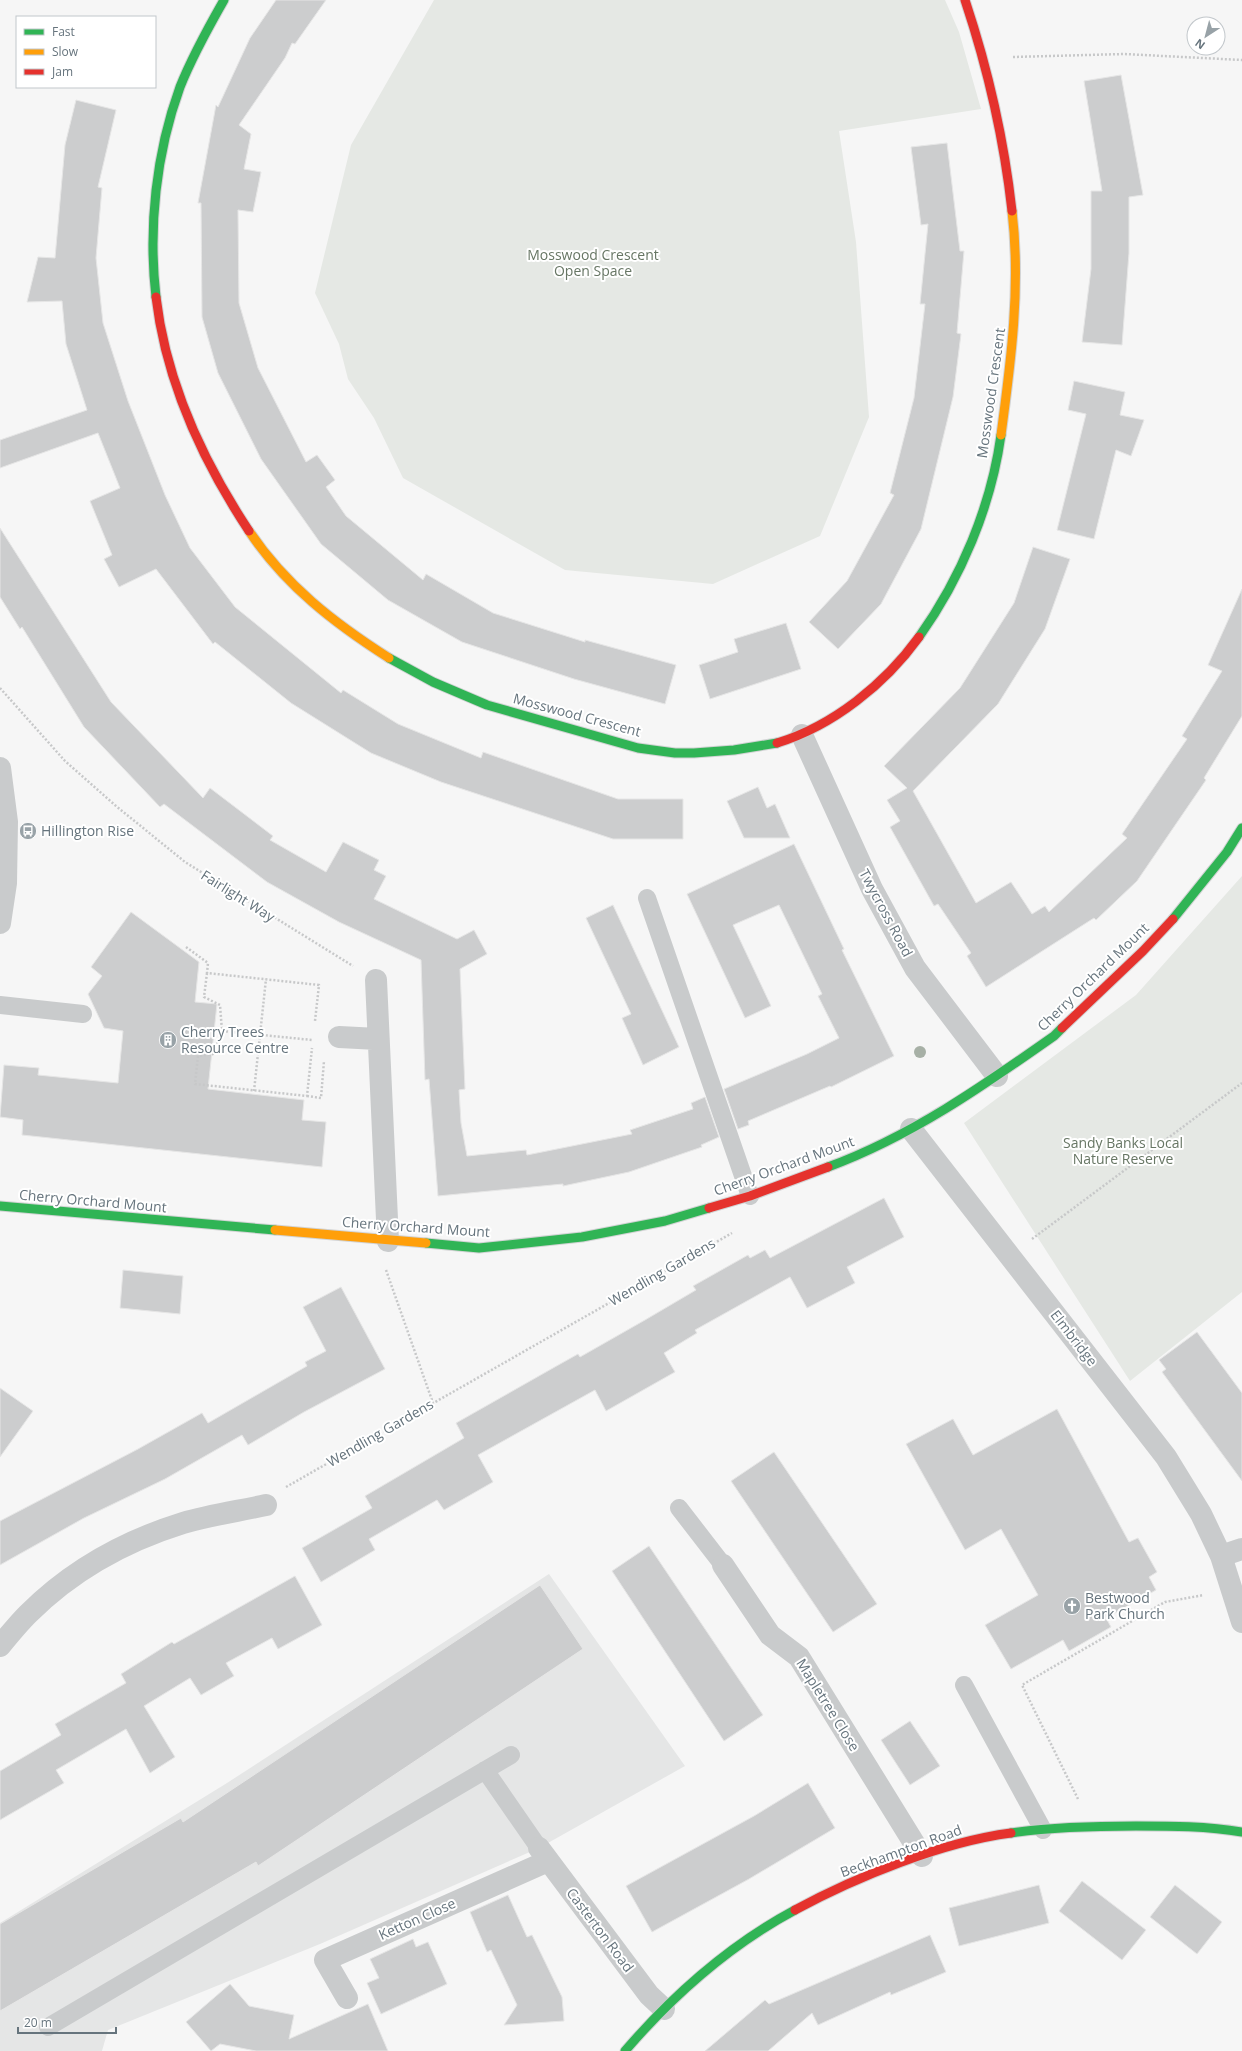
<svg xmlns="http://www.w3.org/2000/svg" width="1242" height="2051" font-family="'Open Sans',sans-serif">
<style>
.built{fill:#e5e6e6}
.green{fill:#e5e8e4}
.building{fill:#cccdce;stroke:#e6e6e6}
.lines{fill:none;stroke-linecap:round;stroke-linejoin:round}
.fast-casing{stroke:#d2d3d4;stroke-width:11}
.slow-casing{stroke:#d2d3d4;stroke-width:11}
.jam-casing{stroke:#d2d3d4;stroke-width:11}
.path{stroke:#c7c8c9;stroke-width:2.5;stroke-dasharray:2 2;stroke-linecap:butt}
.lane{stroke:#c9cbcc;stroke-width:18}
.street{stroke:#c9cbcc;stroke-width:22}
.fast{stroke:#30b455;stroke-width:9}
.slow{stroke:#ff9f0a;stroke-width:9}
.jam{stroke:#e5322d;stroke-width:9}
.tree{fill:#a7b0a6}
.labels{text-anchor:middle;stroke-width:4;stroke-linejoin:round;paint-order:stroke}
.park-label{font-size:14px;fill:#677664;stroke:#fff}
.street-label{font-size:14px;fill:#66747d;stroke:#fff}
.poi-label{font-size:14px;fill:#66747d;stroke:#fff;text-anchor:start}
</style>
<rect width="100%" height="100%" fill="#f6f6f6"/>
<path class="built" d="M549,1574L685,1766L539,1848L320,1944L108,2030L102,2051H0V1923L227,1783Z"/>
<path class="green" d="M434,0H945L959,32L981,109L839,131L856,242L869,417L820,536L713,584L565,570L403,478L374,418L348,379L339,344L315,293L351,145Z
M1242,876V1292L1130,1381L964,1123L1136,995Z"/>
<path class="building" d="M276,0H326L295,44L292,43L285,58L239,125L251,134L244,169L261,172L253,212L238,210L239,303L258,368L306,462L317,455L335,480L326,487L346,516L423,580L426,574L493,613L585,642V640L676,665L665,704L574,679L462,642L388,600L321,544L261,459L218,373L202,317L201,203H198L216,105L218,107L250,38Z
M1121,75L1143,195L1129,197V253L1122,345L1082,342L1091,269V191H1102L1084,81Z
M76,100L116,110L98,187L102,188L96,258L103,323L128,401L165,495L190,548L235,607L341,693L343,690L398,724L481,758L483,752L618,799H683V839H613L441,782L371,753L291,703L215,642L213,644L156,569L119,587L104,559L112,555L90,501L120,488L98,433L0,468V440L87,410L66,344L62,301L27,302L38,257L55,258L65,145Z
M947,143L960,251H964L957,333L961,334L953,397L921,529L881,604L838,649L809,622L847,581L894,495L890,493L914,398L925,304H920L928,224L921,225L911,147Z
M1074,381L1125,392L1120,415L1144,420L1131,456L1116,450L1094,539L1057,530L1086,414L1068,410Z
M0,528L111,702L203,798L210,788L273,836L270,840L326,872L343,842L379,860L374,870L386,876L374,899L457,939L474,930L487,954L460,969L465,1089L459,1090L461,1123L467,1156L526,1150L527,1155L632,1134L630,1130L693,1109L691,1103L705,1097L719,1137L701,1145L702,1147L629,1172L563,1186V1184L438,1196L429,1079L425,1080L421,960L339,922L267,882L164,804L160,807L84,727L22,627L20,629L0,597Z
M1033,547L1070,559L1045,629L998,704L913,791L976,903L1011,882L1032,914L1045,906L1049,912L1127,838L1122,834L1187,739L1182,736L1222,671L1208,665L1242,589V716L1204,778L1206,780L1137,881L1096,920L1094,918L986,987L967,956L971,953L938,904L934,906L890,827L900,821L887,800L907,788L884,766L960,688L1014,603Z
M786,623L801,669L710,699L699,665L738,652L734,639Z
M758,787L767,808L775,804L790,838H744L727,801Z
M794,844L844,949L842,950L894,1056L831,1087L830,1086L748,1121L749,1125L738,1129L724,1089L807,1054L839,1038L818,996L822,994L779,905L733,925L771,1006L745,1018L687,894Z
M613,905L679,1047L643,1065L622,1018L631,1014L586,918Z
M131,912L199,962L195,1002L217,1004L208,1089L304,1100L302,1120L326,1122L322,1167L22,1135L23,1120L0,1117L4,1065L39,1068L38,1075L118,1083L123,1031L104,1028L88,994L102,976L91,967Z
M884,1198L904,1237L847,1267L855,1283L807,1308L790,1277L695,1330L697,1333L664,1353L675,1372L606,1411L595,1390L478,1455L493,1482L444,1510L437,1500L411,1515L369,1539L375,1550L321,1582L302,1548L372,1508L365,1496L464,1438L456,1423L553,1368L578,1354L580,1357L645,1320L696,1290L693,1286L748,1255L750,1258L765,1250L770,1258Z
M123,1270L183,1276L180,1314L120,1308Z
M341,1287L385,1369L304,1412L248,1445L242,1435L165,1479L84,1518L0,1565V1521L138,1449L202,1413L208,1423L307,1366L305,1362L326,1351L303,1307Z
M1197,1332L1242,1393V1481L1162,1372L1166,1369L1159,1360Z
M0,1388L33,1411L0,1457Z
M1057,1409L1129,1542L1138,1538L1157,1572L1149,1577L1156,1590L1106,1618L1111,1627L1069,1651L1063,1640L1011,1669L985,1625L1038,1595L1001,1529L965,1550L906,1444L953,1419L973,1455Z
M774,1452L877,1604L833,1632L731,1481Z
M649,1546L763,1715L724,1741L612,1571Z
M295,1576L322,1625L278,1649L272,1638L226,1663L234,1676L201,1695L190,1678L144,1706L175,1757L150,1773L126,1729L56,1770L64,1783L0,1820V1771L61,1735L55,1724L126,1683L121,1674L172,1642L174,1644Z
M540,1585L583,1649L258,1866L256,1862L0,2011V1924L181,1818L183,1822Z
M910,1721L940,1766L910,1785L881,1740Z
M808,1783L835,1828L749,1879L652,1932L626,1886L754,1816Z
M1082,1881L1146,1930L1122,1960L1059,1911Z
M1039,1885L1049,1923L959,1946L949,1908Z
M1175,1885L1222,1922L1197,1954L1150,1917Z
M508,1895L527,1937L532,1935L562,1997L564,2021L504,2025L517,2005L491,1950L487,1952L470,1912Z
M930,1935L946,1972L891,1995L890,1992L818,2025L812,2013L768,2051H705L765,2000L769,2004Z
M413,1939L416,1947L428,1942L447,1984L381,2014L367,1983L379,1978L370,1959Z
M230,1984L249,2006L294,2015L289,2039L368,2004L388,2051H256L220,2044L211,2051L186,2022Z"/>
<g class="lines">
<defs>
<path id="fast" d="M156,297C148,228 156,153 180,87C192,57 208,28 224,0
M919,637C961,578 991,507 1001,435
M389,658L433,682L487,705L638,748L675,753H694L734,750L777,743
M1173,919L1227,852L1242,828
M828,1167C910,1137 983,1086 1054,1036L1062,1028
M0,1206L275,1230
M426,1243L479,1248L582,1237L665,1221L709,1208
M1011,1833C1052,1827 1094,1826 1136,1826C1171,1826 1207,1826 1242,1832
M625,2051C674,1994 728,1946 795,1910"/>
<path id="slow" d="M1001,435C1011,361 1021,286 1012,211
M249,531C285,585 334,623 389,658
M275,1230L426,1243"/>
<path id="jam" d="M965,0C988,69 1004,139 1012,211
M156,297C166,382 202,460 249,531
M777,743C833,726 885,684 919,637
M1062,1028L1143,951L1173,919
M709,1208L750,1196L828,1167
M795,1910C856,1877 942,1842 1011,1833"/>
</defs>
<use href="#fast" class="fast-casing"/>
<use href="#slow" class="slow-casing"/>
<use href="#jam" class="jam-casing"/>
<path class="path" d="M1013,57L1124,54L1242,60
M0,688L65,761L116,806L185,862L353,966
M186,947L208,963L207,973L319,985L315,1021
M207,973L204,997L220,1005L222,1031L213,1054L198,1056L195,1084L307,1096L312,1048
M222,1031L312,1040
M254,1091L266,979
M307,1096L321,1098L324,1061
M1032,1239L1242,1083
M386,1270L433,1403
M286,1487L732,1233
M1078,1799L1022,1685L1165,1602L1204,1595"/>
<path class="lane" d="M647,898L750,1196
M0,1005L83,1014
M679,1508L723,1565
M964,1685L1043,1830
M485,1770L539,1848
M48,2027L511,1755"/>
<path class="street" d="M802,735L872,889L915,968L997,1076
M0,768L7,822L6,883L0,923
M376,980L388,1241
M339,1037L378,1039
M911,1129L1166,1457L1201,1514L1221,1556L1242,1622
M1221,1556L1242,1549
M723,1565L770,1635L799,1657L922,1856
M0,1646C9,1635 18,1624 28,1614C71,1571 125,1541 183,1523C210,1515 239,1511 266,1505
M539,1848L649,1995L664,2009
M347,1998L325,1960L548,1861"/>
<use href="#fast" class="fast"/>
<use href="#slow" class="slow"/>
<use href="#jam" class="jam"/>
</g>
<circle class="tree" cx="920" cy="1052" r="6"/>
<defs>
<symbol id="bus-disc" viewBox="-11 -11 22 22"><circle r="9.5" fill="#98a2a7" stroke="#fff"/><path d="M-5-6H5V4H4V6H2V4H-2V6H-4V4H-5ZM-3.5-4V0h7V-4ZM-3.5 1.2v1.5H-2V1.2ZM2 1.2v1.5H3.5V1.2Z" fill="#fff"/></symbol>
<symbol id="building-disc" viewBox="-11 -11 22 22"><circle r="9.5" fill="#98a2a7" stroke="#fff"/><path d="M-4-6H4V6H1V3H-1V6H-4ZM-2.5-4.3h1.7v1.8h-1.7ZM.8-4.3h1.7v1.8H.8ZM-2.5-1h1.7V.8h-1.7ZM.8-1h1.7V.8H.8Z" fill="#fff"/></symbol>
<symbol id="church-disc" viewBox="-11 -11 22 22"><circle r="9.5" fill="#98a2a7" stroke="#fff"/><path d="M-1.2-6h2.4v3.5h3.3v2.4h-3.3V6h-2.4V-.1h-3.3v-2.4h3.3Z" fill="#fff"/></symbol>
</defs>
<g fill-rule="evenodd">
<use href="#bus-disc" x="18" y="821" width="20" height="20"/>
<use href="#building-disc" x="158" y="1030" width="20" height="20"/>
<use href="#church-disc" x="1062" y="1596" width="20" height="20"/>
</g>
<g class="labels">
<g class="park-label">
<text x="593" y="260">Mosswood Crescent<tspan x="593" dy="16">Open Space</tspan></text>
<text x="1123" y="1148">Sandy Banks Local<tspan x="1123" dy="16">Nature Reserve</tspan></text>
</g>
<g class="street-label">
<text transform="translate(991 393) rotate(-82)" y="5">Mosswood Crescent</text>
<text transform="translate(577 715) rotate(15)" y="5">Mosswood Crescent</text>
<text transform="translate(238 896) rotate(32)" y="5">Fairlight Way</text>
<text transform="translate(886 913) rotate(62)" y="5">Twycross Road</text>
<text transform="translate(1093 977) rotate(-44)" y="5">Cherry Orchard Mount</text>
<text transform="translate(784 1166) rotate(-20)" y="5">Cherry Orchard Mount</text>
<text transform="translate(93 1201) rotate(5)" y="5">Cherry Orchard Mount</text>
<text transform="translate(416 1227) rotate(4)" y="5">Cherry Orchard Mount</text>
<text transform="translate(662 1272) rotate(-30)" y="5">Wendling Gardens</text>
<text transform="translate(1074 1338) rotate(52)" y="5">Elmbridge</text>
<text transform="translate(380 1433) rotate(-30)" y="5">Wendling Gardens</text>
<text transform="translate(828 1705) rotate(58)" y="5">Mapletree Close</text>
<text transform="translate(901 1851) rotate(-20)" y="5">Beckhampton Road</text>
<text transform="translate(417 1919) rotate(-24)" y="5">Ketton Close</text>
<text transform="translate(600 1930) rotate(53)" y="5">Casterton Road</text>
</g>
<g class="poi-label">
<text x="41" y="836">Hillington Rise</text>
<text x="181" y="1037">Cherry Trees<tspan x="181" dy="16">Resource Centre</tspan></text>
<text x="1085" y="1603">Bestwood<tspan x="1085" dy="16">Park Church</tspan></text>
</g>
</g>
<rect x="16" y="16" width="140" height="72" fill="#ffffff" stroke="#c2c7cb"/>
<rect x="24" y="29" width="20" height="6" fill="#30b455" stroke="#c2c7cb"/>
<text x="52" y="36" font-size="12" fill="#66747d">Fast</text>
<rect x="24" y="49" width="20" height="6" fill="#ff9f0a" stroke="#c2c7cb"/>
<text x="52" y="56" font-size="12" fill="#66747d">Slow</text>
<rect x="24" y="69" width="20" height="6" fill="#e5322d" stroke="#c2c7cb"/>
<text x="52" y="76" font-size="12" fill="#66747d">Jam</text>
<g transform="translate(1206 36) rotate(216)"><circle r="19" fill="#ffffff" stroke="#c2c7cb"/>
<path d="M0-3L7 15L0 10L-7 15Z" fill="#98a2a7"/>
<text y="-6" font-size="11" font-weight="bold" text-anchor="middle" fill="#66747d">N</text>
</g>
<path d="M18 2027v6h98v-6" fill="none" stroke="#66747d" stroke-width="2"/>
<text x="24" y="2027" font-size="12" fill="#66747d" stroke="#ffffff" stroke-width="3" paint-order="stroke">20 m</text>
</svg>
